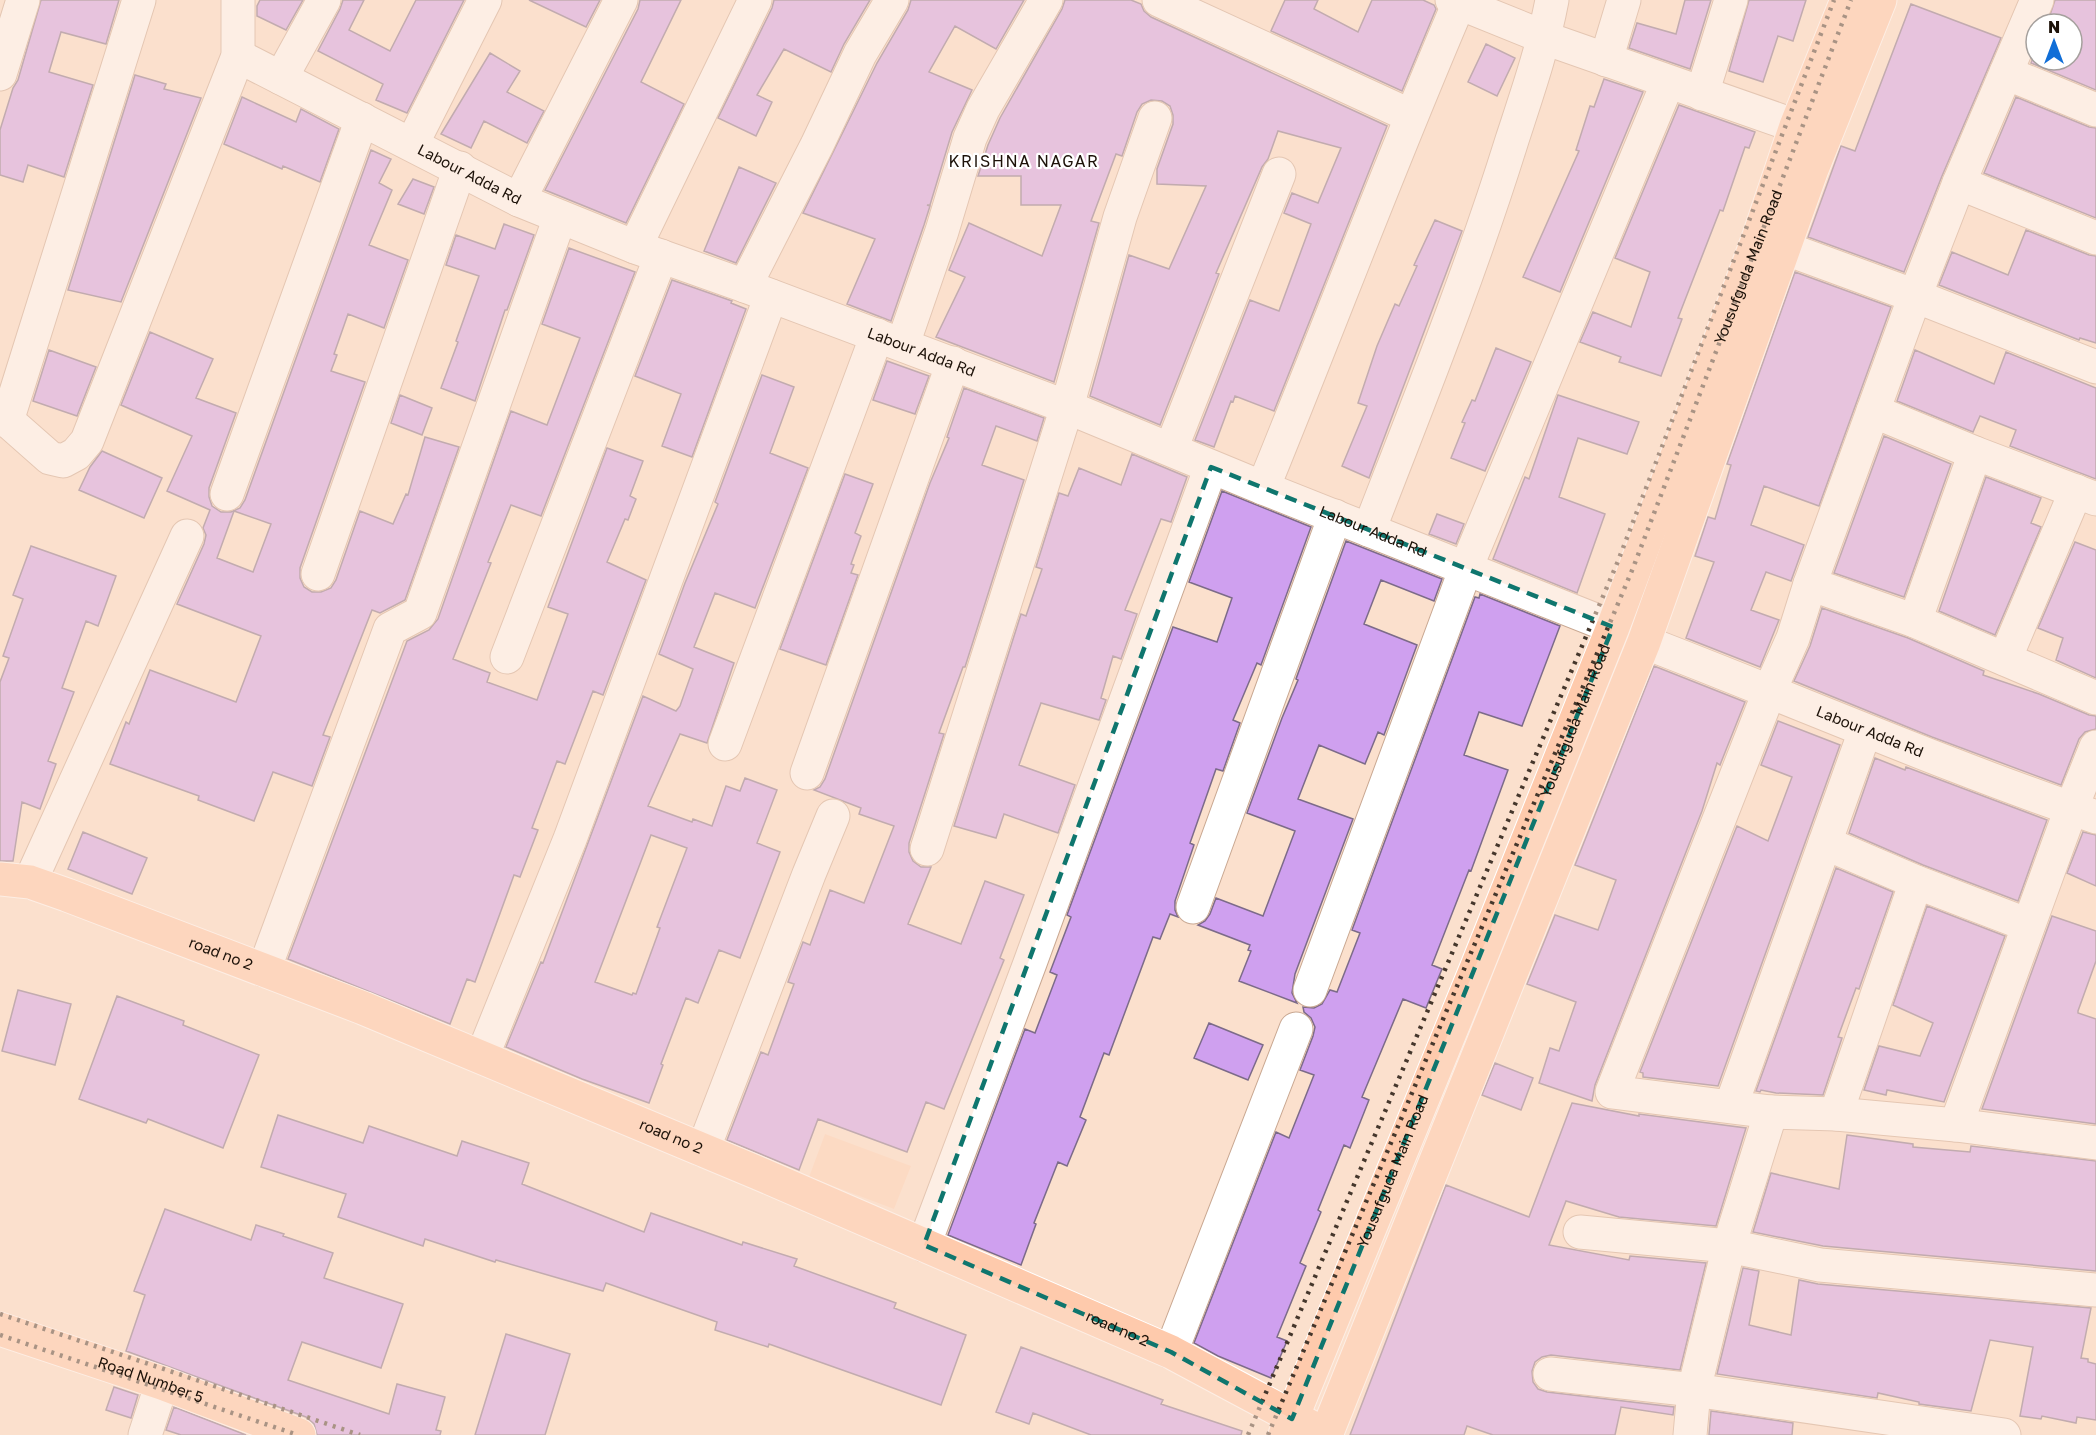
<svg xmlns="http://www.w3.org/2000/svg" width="2096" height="1435" font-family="'Golos Text',sans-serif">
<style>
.built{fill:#fdd3b7}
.building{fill:#cfa0ef;stroke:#7c6b89;stroke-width:1.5;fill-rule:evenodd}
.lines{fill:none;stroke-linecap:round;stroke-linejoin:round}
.minor-casing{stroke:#c9a892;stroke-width:35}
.major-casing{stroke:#fff;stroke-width:35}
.minor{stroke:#fff;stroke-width:33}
.major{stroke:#fecaac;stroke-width:33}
.rail{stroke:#45372c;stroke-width:4.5;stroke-dasharray:3 6;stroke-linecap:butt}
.marked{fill:none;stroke:#0f766e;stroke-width:4.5;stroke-dasharray:12 8;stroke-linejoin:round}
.labels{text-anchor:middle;stroke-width:4.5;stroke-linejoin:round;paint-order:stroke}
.street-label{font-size:15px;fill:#1d1209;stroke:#fff}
.neighbourhood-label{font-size:16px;letter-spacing:1.5px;fill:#1d1209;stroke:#fff}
</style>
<rect width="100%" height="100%" fill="#fbe0cd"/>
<path class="built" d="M825,1134L911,1166L894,1209L809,1177Z"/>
<path class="building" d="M41,0H119L106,44L61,32L49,72L93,85L64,177L28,165L23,182L0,175V130L13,88L18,80Z
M260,0H303L286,30L257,16V6Z
M343,0H364L349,30L390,51L416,0H464L407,113L376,100L383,84L318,51L340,9Z
M529,0H600L586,27Z
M640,0H681L641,82L684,104L626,223L545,190L638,9Z
M774,0H870L844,44L831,72L784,49L757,95L772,102L756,136L718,118L772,8Z
M911,0H1024L996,49L955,26L929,72L972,90L952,132L930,205H927L930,206L924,225L891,321L847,304L875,239L803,213L877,63L908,10Z
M1065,0H1131L1141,4L1144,11L1151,17L1387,126L1274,411L1235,396L1233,402L1231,401L1214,447L1195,440L1250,300L1279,311L1311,224L1284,213L1292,193L1318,203L1341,148L1278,131L1268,159L1262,167L1216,273L1219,274L1214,287L1160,425L1090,396L1129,255L1169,269L1206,186L1157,184V169L1173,124V115L1170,106L1162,101L1151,100L1142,104L1137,112L1122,156L1116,154L1091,221L1099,223L1054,382L936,337L965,277L949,270L969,223L1042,256L1061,205H1021V176H978L988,145L1000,118L1062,9Z
M1285,0H1318L1314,9L1358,32L1372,0H1423L1434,5L1436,9L1402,91L1271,31Z
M1685,0H1711L1690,69L1629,48L1637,23L1676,34Z
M1749,0H1806L1793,41L1778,36L1763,82L1729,71Z
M2055,0H2096V90L2031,63L2036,50V60H2072V24H2047Z
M1911,4L2001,38L1942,176L1904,272L1808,237L1841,146L1855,151Z
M1486,44L1515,58L1497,96L1468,82Z
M490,53L520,71L507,92L544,111L527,143L484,121L471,148L441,134Z
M135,75L166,84L164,89L201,98L121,302L68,290Z
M1604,79L1643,92L1560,292L1523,277L1579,151L1576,150L1590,106L1594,107Z
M242,97L296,122L301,109L339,129L320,182L283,166L282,169L224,144Z
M2016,97L2089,127L2096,128V218L1984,173Z
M1679,105L1755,132L1749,148L1745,147L1723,211L1720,210L1678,318L1682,319L1661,376L1619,362L1621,357L1580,342L1593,312L1631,327L1650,272L1615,258Z
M371,150L391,159L379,183L392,190L369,245L408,260L384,328L348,314L334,354L337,355L331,371L365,382L300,568V578L304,587L312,592H321L331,588L336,580L360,511L393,524L406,494L408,495L425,437L459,447L405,600L380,613L372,610L323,735L330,737L312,786L273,772L254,821L198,800L199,796L110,764L126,722L129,724L150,670L236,702L261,636L177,604L204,544L206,535L203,528L210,510L167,491L192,436L121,405L150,332L213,359L196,398L236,413L209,488V497L212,506L221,512H231L240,508L245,500ZM234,511L271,524L253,572L217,558Z
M739,167L776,183L736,263L704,251Z
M413,179L434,187L424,214L398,204Z
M1435,220L1462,231L1369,478L1342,466L1367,406L1358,403L1377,346L1395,304L1399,306L1417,266L1414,265Z
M504,224L534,235L507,310H505L475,401L441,388L458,342L456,341L479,276L446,265L456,235L495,249Z
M2026,230L2089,255L2096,256V343L2080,338L2079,340L1939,285L1952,252L2008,275Z
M569,248L635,272L541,516L511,505L488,562L491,563L453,659L490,673L487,682L537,700L568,614L548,607L607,448L643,461L630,496L636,499L628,520L625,519L607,562L646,580L603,695L593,691L565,764L557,761L532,828L538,830L520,877L514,875L475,982L467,979L450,1024L288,959L407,641L429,630L438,619L511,411L547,425L580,338L542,324Z
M1795,272L1891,307L1819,506L1764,486L1751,525L1804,545L1791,581L1766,572L1751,610L1779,620L1760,667L1686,638L1714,562L1695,556L1708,517L1715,519L1731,465L1727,464Z
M672,280L732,301L731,303L746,309L692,457L662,446L681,394L635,376Z
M1496,348L1531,362L1485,471L1451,458L1465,423L1462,422L1472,400L1475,401Z
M49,350L96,367L77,416L33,401Z
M1915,350L1994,384L2006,352L2096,388V479L2010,446L2016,430L1980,416L1973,432L1897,401Z
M887,361L929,376L915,414L873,400Z
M762,375L794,387L770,453L808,468L755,608L715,593L694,647L734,663L707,743L680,734L648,806L692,822L693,819L712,826L726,786L740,791L745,778L777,790L757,843L780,852L740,958L719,950L698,1003L686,998L661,1064L663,1065L649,1103L582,1079L506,1047L541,962L543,963L643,696L676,711L680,706L693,669L659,654L685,583L718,504L715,502ZM651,835L687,848L657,927L660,928L636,994L633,993L632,995L595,982Z
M964,388L1044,418L1037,441L996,426L982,465L1024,480L965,667H963L939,733L944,734L909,843V852L913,861L921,867H931L908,924L961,944L985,881L1024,895L1000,958L1004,960L944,1109L926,1102L907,1152L818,1119L799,1170L727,1140L761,1052L768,1055L794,984L788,982L803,942L810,945L830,890L864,903L894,826L859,814L861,808L814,790L820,787L825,779L930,483L949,438L947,437Z
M400,395L432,408L422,435L391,423Z
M1558,395L1639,422L1627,454L1578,438L1559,497L1605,514L1577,593L1493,559L1525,477L1529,479Z
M1884,436L1951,464L1904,597L1834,573Z
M102,451L162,478L144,518L79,490L90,467Z
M1132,454L1187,477L1171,522L1161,519L1125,610L1137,614L1121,659L1113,656L1101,698L1106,700L1099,720L1041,703L1019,765L1075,785L1058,833L1004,814L996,838L954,826L1021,614L1026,616L1042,569L1036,567L1059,493L1068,496L1079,468L1121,485Z
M845,474L873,484L855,533L861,536L851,564L854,565L851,573L858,575L826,665L780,649Z
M1986,477L2041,498L2031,523L2041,527L1995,635L1939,611Z
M1222,491L1311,527L1261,665L1257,663L1233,720L1240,723L1223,771L1216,769L1190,843L1194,845L1175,901V910L1178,917L1170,914L1160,939L1153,937L1109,1055L1104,1053L1080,1117L1086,1120L1067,1166L1058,1162L1034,1223L1036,1224L1021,1265L948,1235L1025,1029L1035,1033L1057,975L1050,972L1071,917L1067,915L1173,627L1217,642L1232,598L1189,582Z
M1437,514L1464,524L1456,544L1429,534Z
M1346,541L1442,579L1434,601L1381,580L1364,624L1417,645L1384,735L1378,732L1365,764L1319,745L1298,799L1353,819L1295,974L1292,993L1297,1003L1239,981L1251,951L1248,950L1250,945L1198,925L1205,921L1210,914L1216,898L1263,916L1295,831L1247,813L1282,718L1298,680L1296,679Z
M2075,542L2096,550V678L2056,660L2063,638L2038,628Z
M31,546L116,576L98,626L86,621L62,688L74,692L48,761L56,764L40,809L22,802L13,861H0V682L9,658L3,656L23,599L13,595Z
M1480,594L1560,626L1522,726L1479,712L1464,755L1508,770L1471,871L1469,870L1432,965L1442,969L1426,1008L1403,999L1362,1097L1369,1100L1350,1148L1344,1145L1318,1210L1321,1212L1300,1263L1306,1266L1277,1337L1287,1341L1271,1378L1218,1356L1194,1343L1276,1132L1289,1138L1314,1075L1300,1070L1313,1036L1315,1027L1311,1018L1304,1012L1303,1007L1314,1008L1322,1004L1330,990L1337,992L1360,933L1352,930L1475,597L1479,598Z
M1822,608L1908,638L1984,671L1983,675L2039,694L2089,715L2096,716V729L2085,732L2079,739L2061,785L1932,737L1794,681L1810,646Z
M1654,666L1745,702L1720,765L1717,763L1702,811L1595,1085L1592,1101L1539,1083L1550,1048L1559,1051L1576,1002L1527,984L1555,915L1598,930L1616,880L1575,865Z
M1778,721L1840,745L1718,1086L1643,1077V1073L1640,1072L1737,826L1768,841L1792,777L1761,765Z
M1875,758L1905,770L1906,767L2047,820L2018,901L1923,865L1849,833Z
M83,832L147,858L132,894L68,869Z
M2083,832L2096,835V886L2067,873Z
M1836,868L1893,892L1859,989L1856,988L1838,1037L1842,1038L1823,1095L1776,1093L1761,1090L1760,1092L1756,1091Z
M1927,906L2005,936L1944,1102L1887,1090L1886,1095L1864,1090L1879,1046L1920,1056L1933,1023L1893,1005Z
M2052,916L2096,931V961L2078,1011V1013L2096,1019V1124L1982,1109Z
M18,990L71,1004L55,1065L2,1051Z
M117,996L184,1021L183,1025L259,1055L223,1148L148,1119L146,1123L79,1099Z
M1209,1023L1263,1045L1248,1080L1194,1058Z
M1495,1063L1533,1078L1521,1110L1482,1095Z
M1572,1103L1639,1116V1114L1746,1128L1716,1226L1619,1217L1566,1201L1549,1245L1629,1260L1630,1256L1706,1263L1680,1370L1551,1355L1542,1357L1535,1362L1532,1371L1533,1382L1538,1389L1547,1392L1674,1407L1673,1415L1621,1407L1615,1435H1493L1467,1426L1464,1435H1350L1446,1185L1529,1217Z
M278,1115L363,1143L369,1126L457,1156L462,1141L529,1163L522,1184L644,1232L651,1213L742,1245L743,1242L797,1259L794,1266L896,1303L894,1308L966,1335L941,1405L769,1344L768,1347L715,1330L717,1322L606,1283L603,1291L496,1260L495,1262L425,1239L423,1246L338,1217L346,1194L261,1167Z
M1847,1135L1913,1144V1147L1970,1152L1971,1146L2096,1161V1271L1823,1246L1753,1232L1771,1173L1839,1189Z
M165,1209L251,1240L256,1225L284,1234L283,1236L333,1253L324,1278L403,1304L381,1368L302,1342L288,1380L389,1414L397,1384L445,1397L436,1430L441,1431L440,1435H317L314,1424L306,1417L126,1351L145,1295L134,1291Z
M1743,1268L1759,1271L1749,1325L1791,1335L1799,1280L1818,1284L2091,1308L2081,1358L2088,1359V1362L2096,1364V1420L2077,1417L2076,1423L2042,1416L2041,1419L2020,1416L2033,1347L1990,1340L1971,1411L1919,1404V1402L1878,1393L1877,1398L1717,1374Z
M506,1334L570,1354L545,1435H475Z
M1021,1347L1163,1400L1161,1404L1242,1431L1241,1435H1091L1033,1413L1029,1424L996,1412Z
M114,1387L138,1395L131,1418L106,1410Z
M174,1407L246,1435H181L166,1430Z
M1711,1411L1793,1423L1792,1435H1709Z"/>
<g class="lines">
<defs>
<g id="minor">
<path d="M1159,0L1411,116"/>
<path d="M1452,0L1556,42L1796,126"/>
<path d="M2037,0L1959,183L1915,296L1810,584L1915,621L2096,698"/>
<path id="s1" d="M238,56L519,200L635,247L745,286L1067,407L1263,488L1613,627"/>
<path d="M1606,60L1624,0"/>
<path d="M2006,73L2096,110"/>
<path d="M0,74L23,0"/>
<path d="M281,78L324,0"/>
<path d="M1702,94L1731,0"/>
<path d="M412,144L485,0"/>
<path d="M1959,183L2096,238"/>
<path d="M519,200L621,0"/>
<path d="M635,247L755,0"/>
<path d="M1784,248L1915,296L2096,367"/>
<path d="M745,286L817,145L860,54L892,0"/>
<path d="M903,344L942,231L970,138L983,109L1046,0"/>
<path d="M1873,411L1975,453L2096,499"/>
<path d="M0,414L50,458L63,461L76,454L87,441L238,56V0"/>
<path d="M7,421L139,0"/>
<path d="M1171,449L1279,174"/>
<path d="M1263,488C1329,327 1390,163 1459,3"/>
<path d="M227,494L362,119"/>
<path d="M1369,530C1419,401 1471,272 1512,140C1527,94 1543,48 1552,0"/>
<path d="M318,574L460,168"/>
<path d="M1810,584L1793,638L1770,690L1612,1092L1771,1112L1836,1114L1956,1125L2096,1143"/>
<path d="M1915,621L1975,453"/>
<path id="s2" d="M1644,642C1795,700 1943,765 2096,817"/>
<path d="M507,657L661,256"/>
<path d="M2005,659L2076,491"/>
<path d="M725,744L877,335"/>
<path d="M807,773L953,363"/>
<path d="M1825,843L1916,882L2028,925"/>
<path d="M927,849L1067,407L1120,217L1155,118"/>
<path d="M30,882L187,536"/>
<path d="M1193,907L1335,516"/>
<path d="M264,970L390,629L420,613L560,217"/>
<path d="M1310,990L1466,568L1668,82"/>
<path d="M482,1057L570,839L771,296"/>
<path d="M1731,1106L1865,731"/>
<path d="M1836,1114L1916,882"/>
<path d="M1956,1125L2071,809L2096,747"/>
<path d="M703,1150L809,874L833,816"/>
<path d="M1580,1232L1729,1246L1820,1265L2096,1290"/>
<path d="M924,1245L1030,963L1211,467"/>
<path d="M1171,1352L1296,1029"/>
<path d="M1550,1374L1694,1390L2004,1435"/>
<path d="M145,1435L162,1383"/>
<path d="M1690,1435L1694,1390L1729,1246L1771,1112"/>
</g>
<g id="major">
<path id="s3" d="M0,879L30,882L67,895L363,1008L758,1173L1171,1352L1311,1427"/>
<path id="s4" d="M0,1329L162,1383L299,1435"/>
<path id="s5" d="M1285,1435L1476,969L1613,627L1758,239L1796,126L1847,0"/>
<path d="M1326,1435L1644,642L1812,169L1880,0"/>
</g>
</defs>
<use href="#minor" class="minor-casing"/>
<use href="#major" class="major-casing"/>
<use href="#minor" class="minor"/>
<use href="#major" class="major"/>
<g class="rail">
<path d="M0,1314L360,1435"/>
<path d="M0,1335L298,1435"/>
<path d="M1248,1435L1618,561L1834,0"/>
<path id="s6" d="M1268,1435L1633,568L1851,0"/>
</g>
</g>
<path d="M0 0H2096V1435H0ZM1211,467L1613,627L1292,1419L1171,1352L924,1245Z" fill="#fbe0cd" fill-opacity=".55" fill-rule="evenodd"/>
<path class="marked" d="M1211,467L1613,627L1292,1419L1171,1352L924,1245Z"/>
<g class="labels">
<g class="street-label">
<text dy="5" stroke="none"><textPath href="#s1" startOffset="260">Labour Adda Rd</textPath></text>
<text dy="5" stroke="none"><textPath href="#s6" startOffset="1263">Yousufguda Main Road</textPath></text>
<text dy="5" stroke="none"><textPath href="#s1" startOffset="746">Labour Adda Rd</textPath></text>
<text dy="5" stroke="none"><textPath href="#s1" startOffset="1232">Labour Adda Rd</textPath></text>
<text dy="5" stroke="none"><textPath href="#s5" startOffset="771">Yousufguda Main Road</textPath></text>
<text dy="5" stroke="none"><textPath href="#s2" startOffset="243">Labour Adda Rd</textPath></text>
<text dy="5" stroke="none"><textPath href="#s3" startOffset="234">road no 2</textPath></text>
<text dy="5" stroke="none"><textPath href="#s3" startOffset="720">road no 2</textPath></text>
<text dy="5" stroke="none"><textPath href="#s5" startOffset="285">Yousufguda Main Road</textPath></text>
<text dy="5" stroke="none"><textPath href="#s3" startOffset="1206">road no 2</textPath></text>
<text dy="5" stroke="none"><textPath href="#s4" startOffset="159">Road Number 5</textPath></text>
</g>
<g class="neighbourhood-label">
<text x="1024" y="167">KRISHNA NAGAR</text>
</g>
</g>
<g transform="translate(2054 42)"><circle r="28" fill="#ffffff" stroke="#a5a09d" stroke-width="1.5"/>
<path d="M0-4.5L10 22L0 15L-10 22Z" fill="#106ed7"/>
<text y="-9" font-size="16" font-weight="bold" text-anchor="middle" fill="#1d1209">N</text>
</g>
</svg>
